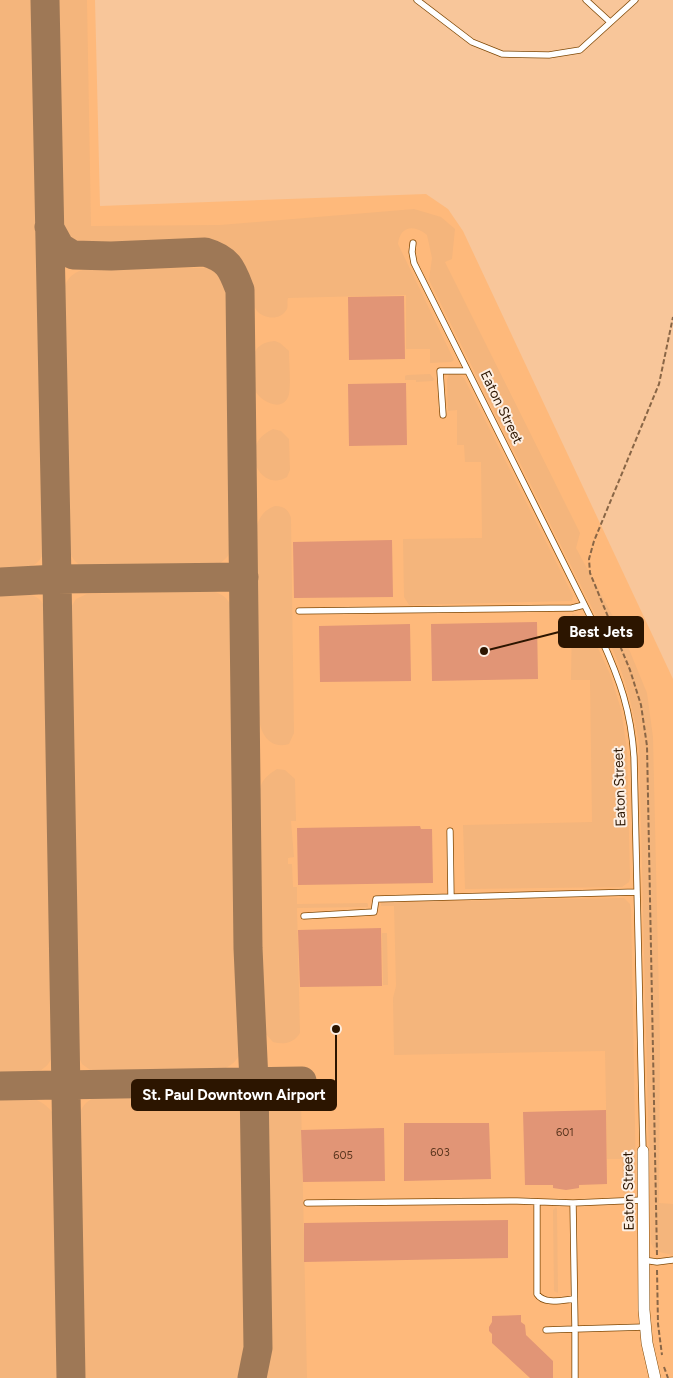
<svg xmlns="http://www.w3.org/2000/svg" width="673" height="1378" font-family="Figtree,sans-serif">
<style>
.built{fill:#feb97b}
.green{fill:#f4b57c}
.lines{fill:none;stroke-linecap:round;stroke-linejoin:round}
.taxiway{stroke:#9e7856;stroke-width:29}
.building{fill:#e19576}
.service-casing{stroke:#7f4907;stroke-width:7}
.minor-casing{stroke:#7f4907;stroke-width:12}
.path{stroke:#896646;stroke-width:2;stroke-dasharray:5 2.5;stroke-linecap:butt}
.service{stroke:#fff;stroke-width:5.5}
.minor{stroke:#fff;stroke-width:11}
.labels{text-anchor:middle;stroke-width:4;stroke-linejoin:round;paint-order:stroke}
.number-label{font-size:11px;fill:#59351e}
.street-label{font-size:14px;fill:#2c1500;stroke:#fcefe4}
.leader{fill:none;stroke:#2c1500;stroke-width:2}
.callout-dot{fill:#2c1500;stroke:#fcefe4;stroke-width:2}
.callout{fill:#2c1500;stroke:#2c1500;stroke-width:2}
.callout-label{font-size:15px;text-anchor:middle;font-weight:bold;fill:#fff}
</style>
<rect width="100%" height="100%" fill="#f8c69a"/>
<path class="built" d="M0,0H95L100,206L426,194L448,209L463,231L673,679V1378H0Z"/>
<path class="green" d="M0,0H35L43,554C35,572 16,570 0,570Z
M58,0H87L91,226L220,225L414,209L441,217L455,229L452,259L445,262L580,533L576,548L624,637L647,693L653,737L660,1042L659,1203L673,1204V1255L655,1251L651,1243L639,743C633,709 627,683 613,650L429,280L432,258L427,235C414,224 400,226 398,244L454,360L451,362L430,363V349H406V295L288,298C287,301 288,307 287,309C281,321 264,319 257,311C251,303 253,293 251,284C247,256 224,244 198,243L87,245C75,243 69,239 63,228Z
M205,268C218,269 224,276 228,289L232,547C229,557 222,564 212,566L88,569C76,565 70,557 67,544L65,285C70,275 75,272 86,269Z
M275,341L280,343L289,351C289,365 291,381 289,394C284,414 260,402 254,389C252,385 253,379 253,374C252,355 253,343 275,341Z
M430,374L434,379L433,381L416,382V380H405V376L407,375Z
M449,374H458L464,378L573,596L572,601L409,605L404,597L403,539L482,538L481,462H465L464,445H457V410L448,411L447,380Z
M273,429L281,431L289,439L290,470L287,477C260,494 236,445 273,429Z
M275,506C284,506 289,510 291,518L294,733L289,744C269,750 259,732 259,715L256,529C259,517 264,510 275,506Z
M208,591C220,592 229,597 232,610L241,1050C238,1061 231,1066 221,1070L93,1072L82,1064L76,1051L70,609L76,599L87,594Z
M0,594C17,594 41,589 45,610L52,1056C46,1078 17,1075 0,1075Z
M572,614L577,615L585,620L610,674L621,709L627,750L630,878L629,882L622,887L465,889L463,825L592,822L590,680H571Z
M277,769L285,770L295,779L296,821H291L294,857L288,858V864H292L293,887H297V904L367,903L368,904V907H364L297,908L300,1033C294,1043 284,1045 273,1042L265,1033L263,1026L260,789C262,779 269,774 277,769Z
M624,898L630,904L631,909L636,1181L635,1188L628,1194L623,1193L622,1159H607L605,1051L394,1055L393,998L396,986L394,906H381V902Z
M382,933H387L388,985H383Z
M292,1094L301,1100L307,1378H264L269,1350L266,1118C270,1103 276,1097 292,1094Z
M219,1095C232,1098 239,1104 242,1117L246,1333L245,1347L239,1378H82L77,1123C80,1110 83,1102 96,1097Z
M0,1098C23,1098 37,1093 53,1113L58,1378H0Z
M556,1207L557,1209L558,1293L554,1291L553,1210Z"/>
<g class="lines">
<path class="taxiway" d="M45,0L57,579L71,1378
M49,227L60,247L73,255L111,256L205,252C229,259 232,269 240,290L248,948L254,1082L258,1348L252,1378
M0,582L57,579L244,577
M0,1086L302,1081"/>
</g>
<path class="building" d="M404,296L405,359L349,360L348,297Z
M406,383L407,445L349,446L348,384Z
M392,540L393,597L294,598L293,542Z
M537,622L538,679L432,681L431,624Z
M410,624L411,681L320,682L319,626Z
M420,826L421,829H432L433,883L298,885L297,828Z
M381,928L382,986L300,987L298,930Z
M606,1110L607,1184L579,1185V1188L566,1190L553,1188V1185H525L523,1112Z
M404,1123H489L491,1179L404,1181Z
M384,1128L385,1181L303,1182L301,1130Z
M508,1220V1258L304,1262V1223Z
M521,1315V1322L525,1325L526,1335L553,1361V1378H530L492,1343V1334L489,1331V1327L492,1322V1316Z"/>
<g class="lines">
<defs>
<path id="service" d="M417,0L472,42L502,54L549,55L580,50L635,0
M586,0L610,22
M413,243L412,252L414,263L601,638C620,680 631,711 634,757L643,1151
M443,415L440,371H467
M299,611L572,608L584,605
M450,831L451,897
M304,916L374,912L376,899L637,892
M537,1202V1294C544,1305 563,1300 574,1299
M307,1203L517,1201L573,1203
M643,1260L657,1262L673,1260
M546,1330L575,1329L573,1203L643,1200
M575,1378V1329L645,1327"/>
<path id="minor" d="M643,1151L644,1310L647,1343L655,1378"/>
</defs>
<use href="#service" class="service-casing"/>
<use href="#minor" class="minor-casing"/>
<path class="path" d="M657,1255L647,746L641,705L630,670L590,573L589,559L594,541L659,384L673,317
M657,1270L658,1324L662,1355
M664,1367L668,1378"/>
<use href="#service" class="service"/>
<use href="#minor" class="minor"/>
</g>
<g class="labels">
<g class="number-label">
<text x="565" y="1136">601</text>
<text x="440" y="1156">603</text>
<text x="343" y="1159">605</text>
</g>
<g class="street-label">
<text transform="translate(502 407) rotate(64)" y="5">Eaton Street</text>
<text transform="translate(619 787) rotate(-92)" y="5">Eaton Street</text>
<text transform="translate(628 1191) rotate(-91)" y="5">Eaton Street</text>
</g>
</g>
<path class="leader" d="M484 651L559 632M336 1029L336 1095"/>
<g class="callout-dot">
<circle cx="484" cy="651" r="5"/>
<circle cx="336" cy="1029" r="5"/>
</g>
<g class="callout">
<rect x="559" y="617" width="84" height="30" rx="5"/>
<rect x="132" y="1080" width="204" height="30" rx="5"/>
</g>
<g class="callout-label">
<text x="601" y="637">Best Jets</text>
<text x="234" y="1100">St. Paul Downtown Airport</text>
</g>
</svg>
